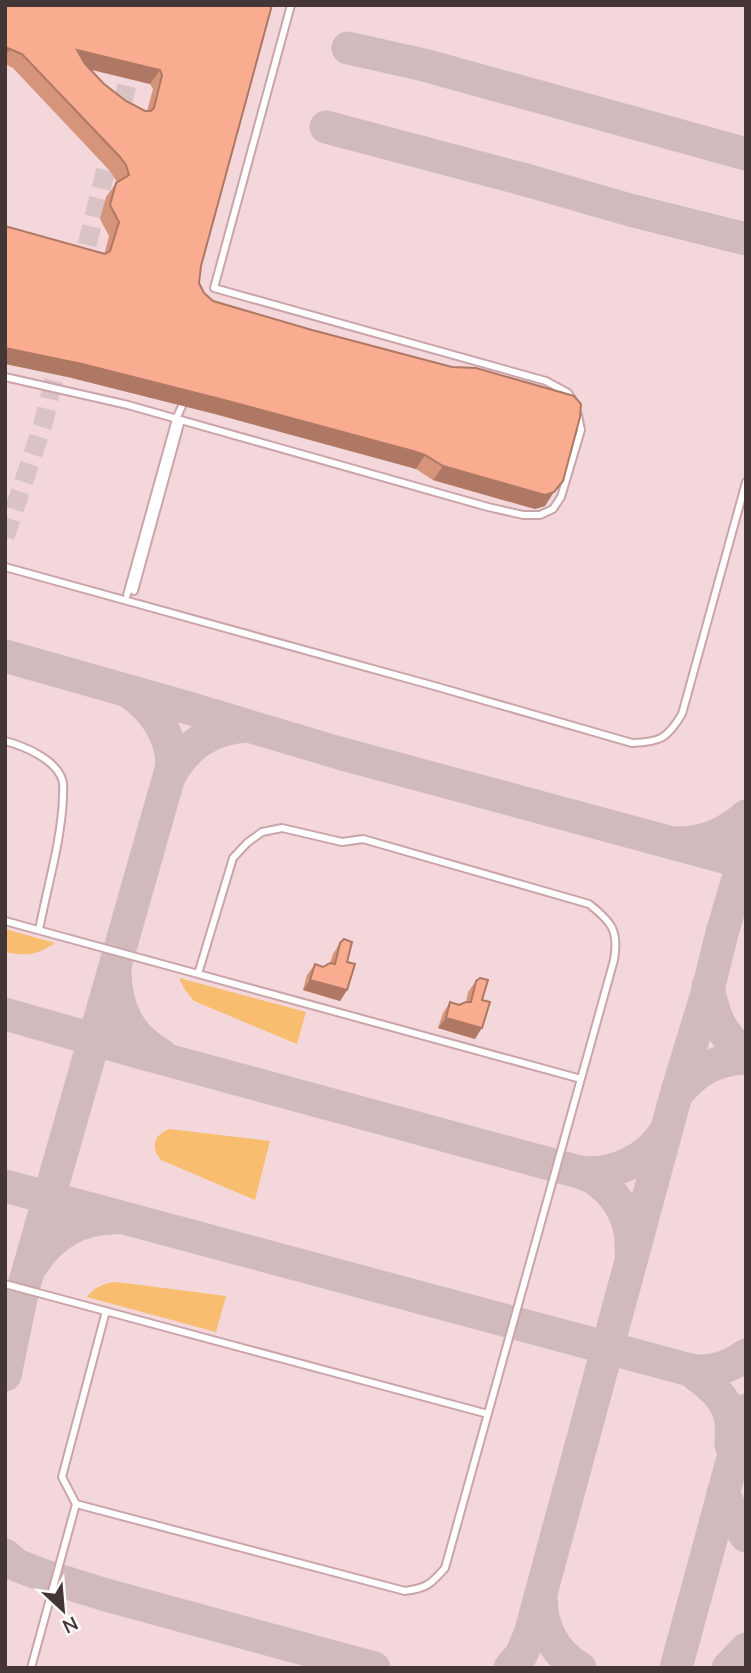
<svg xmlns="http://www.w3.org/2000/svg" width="751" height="1673" font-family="'Nunito Sans',sans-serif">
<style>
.built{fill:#f4d7da}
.green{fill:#f8bd6f}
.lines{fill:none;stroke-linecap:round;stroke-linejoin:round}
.taxiway{stroke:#d0babc;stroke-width:33}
.primary-tunnel{stroke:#dac3c5;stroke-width:19;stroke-dasharray:19 10;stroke-linecap:butt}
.lane-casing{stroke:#caa4a9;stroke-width:10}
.lane{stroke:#fff;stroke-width:6}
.wall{fill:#d6947b;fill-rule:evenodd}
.shaded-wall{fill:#ae7864}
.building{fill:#f9ac8f;stroke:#ae7864;stroke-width:2;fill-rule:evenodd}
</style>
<rect width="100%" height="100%" fill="#ffe6e9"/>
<path class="built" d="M5,5H746V1668H5Z"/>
<path class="green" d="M5,929L55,943C35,956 28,956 5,952Z
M179,978L306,1012L297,1044L194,1001L185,990Z
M169,1129L270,1141L255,1200L161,1160C150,1147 154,1135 169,1129Z
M117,1282L226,1296L216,1332L87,1297C94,1287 105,1283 117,1282Z"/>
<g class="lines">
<path class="taxiway" d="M348,48L424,65L746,154
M326,127L526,180L630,210L746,239
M5,656L185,707L339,753L746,863
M169,777C186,745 211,728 247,726
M678,843C704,843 726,834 746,816
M115,973C116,1010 129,1036 161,1055
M708,986C713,1014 721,1037 746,1053
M5,1014L134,1051L579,1172C614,1176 648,1160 667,1129
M677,1094C695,1071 716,1059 746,1058
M579,1172C585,1175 594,1177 599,1182C622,1199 633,1225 631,1253
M5,1186L690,1370C709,1374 731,1367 746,1355
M32,1265C51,1235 80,1218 115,1218
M690,1370C708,1383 729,1399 731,1422C732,1430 731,1438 731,1445
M5,1375L23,1289L172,766C172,736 154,708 129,692
M723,1493L738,1524L746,1536
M5,1555L16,1565L45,1576L106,1595L374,1668
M541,1599C542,1628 554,1653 580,1668
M510,1668L521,1655L530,1634L676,1095L708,990L722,933L746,852
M676,1668L746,1410
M728,1668L746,1649"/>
<path class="primary-tunnel" d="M80,273L147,5
M5,537L43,424L61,350"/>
<defs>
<path id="lane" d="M291,5L214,288L546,381L568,393L572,399
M5,377L128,405L488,507L523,515H540L553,509L561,497L581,430L578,415
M5,567L438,687L632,743C660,742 667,739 682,714L746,482
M134,591L181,420
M127,595L176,419L182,406
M5,741C24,746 55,759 62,779C64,784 63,791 63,796C62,838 47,888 39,930
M5,921L581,1079
M5,1284L488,1414
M76,1504L405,1591C427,1588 431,1584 445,1568L614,960C619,931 612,922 589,904L363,839L342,842L282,828L262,832L247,843L233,858L198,974
M31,1668L76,1504L62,1477L106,1311"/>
</defs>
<use href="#lane" class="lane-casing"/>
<use href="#lane" class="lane"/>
</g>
<path class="wall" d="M5,5H272L201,266L199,283L204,293L213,301L545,506L535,509L433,480L416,469L403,465L215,414L72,378L109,236L100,219L106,197L117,182L110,171L13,68L5,64ZM91,69L150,84L153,89L147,111H145L126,101L104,84Z
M340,943L347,962V990L340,1001L303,990L307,975L315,964L323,967L330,963L333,954Z
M476,981L482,1000L475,1039L438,1028L443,1013L450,1002L459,1005L466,1002L468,992Z"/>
<path class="shaded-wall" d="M5,47L11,48L5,56Z
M77,50L160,70L150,84L67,64Z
M5,348L82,364L224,400L425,455L416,469L215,414L72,378L5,364Z
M443,466L554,492L545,506L535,509L433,480Z
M310,980L347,990L340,1001L303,990Z
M446,1018L482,1028L475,1039L438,1028Z"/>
<path class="building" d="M5,5H272L201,266L199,283L204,293L213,301L312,330L452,367L476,368L574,396L581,404L580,417L563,481L554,492L545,495L443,466L425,455L413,451L224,400L82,364L5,348V226L105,254L110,251L119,222L110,205L116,183L129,175L126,165L120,157L22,54L5,47ZM77,50L160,70L162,75L154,108L151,111H145L126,101L104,84L85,64Z
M344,939L352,942L347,962L355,964L347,990L310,980L315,964L323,967L330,963L335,964L340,943Z
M480,978L488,980L482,1000L490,1002L482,1028L446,1018L450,1002L459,1005L466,1002H471L476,981Z"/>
<rect width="751" height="1673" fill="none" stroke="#443536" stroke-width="14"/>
<g transform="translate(63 1610) rotate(154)" stroke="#fafafa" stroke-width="5" paint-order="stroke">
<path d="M0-5L12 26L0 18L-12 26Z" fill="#443536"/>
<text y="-10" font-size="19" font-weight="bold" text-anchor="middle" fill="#443536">N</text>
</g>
</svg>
